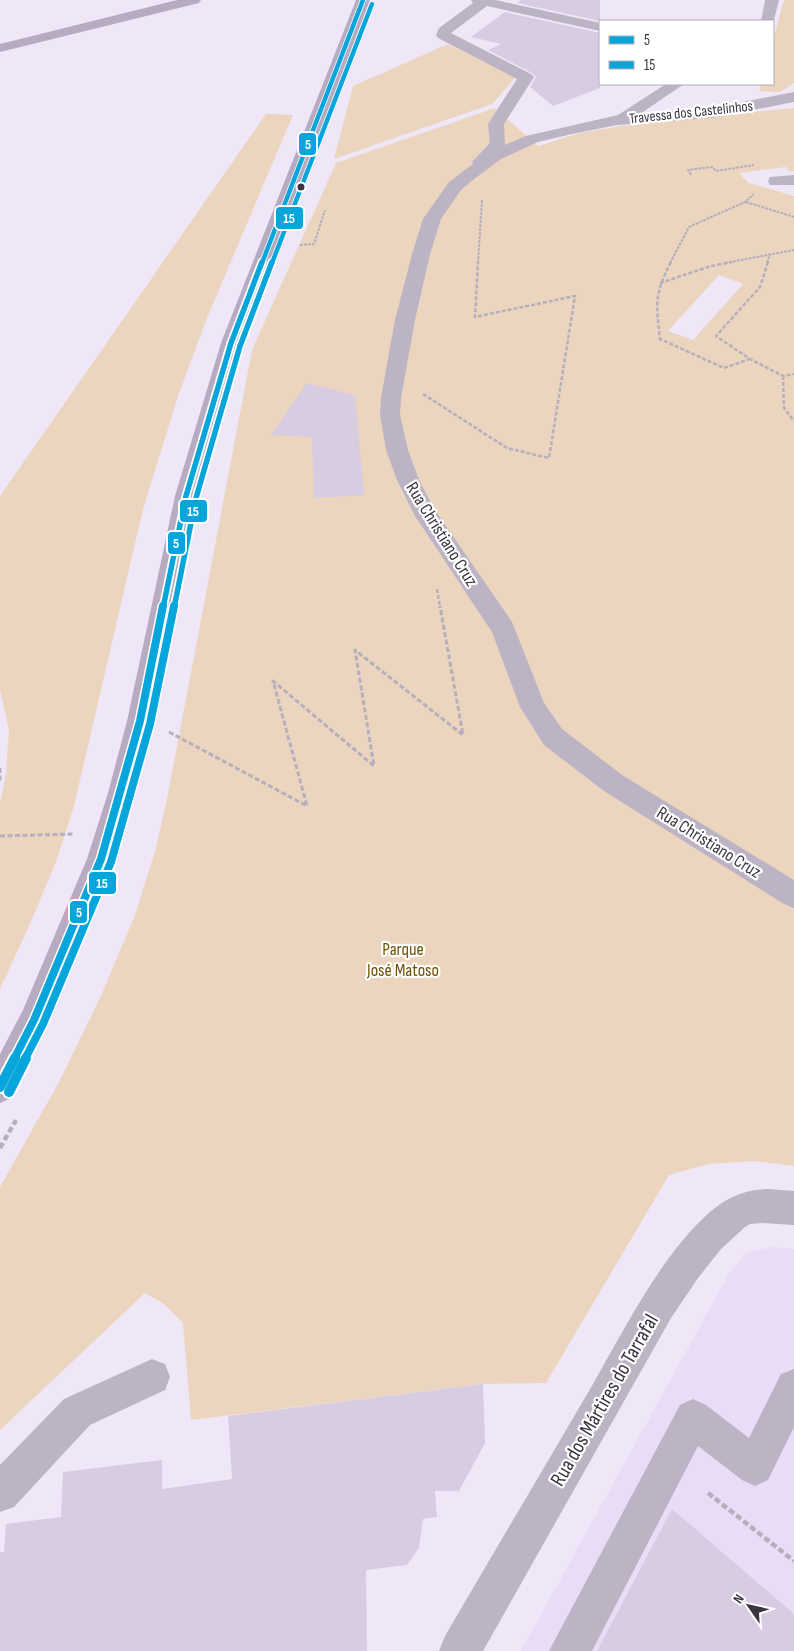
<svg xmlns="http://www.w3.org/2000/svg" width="794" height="1651" font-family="'Sofia Sans Condensed',sans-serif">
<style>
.built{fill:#e8dcf6}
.green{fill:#ebd5be;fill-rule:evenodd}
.building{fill:#d8cce3}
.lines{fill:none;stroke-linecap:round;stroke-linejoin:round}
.path-far3{stroke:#b6afbd;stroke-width:2;stroke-dasharray:3 1;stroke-linecap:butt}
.path-far2{stroke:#b6afbd;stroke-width:2.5;stroke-dasharray:4 2;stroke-linecap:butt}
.path-far1{stroke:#b6afbd;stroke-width:3;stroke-dasharray:5 2.5;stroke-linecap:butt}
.path{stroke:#b6afbd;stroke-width:4.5;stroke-dasharray:6 3;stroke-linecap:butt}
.minor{fill:#bcb3c5;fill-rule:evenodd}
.major{fill:#b6abc1;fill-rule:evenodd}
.bus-1-far3-casing{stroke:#fff;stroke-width:6}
.bus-1-far2-casing{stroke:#fff;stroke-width:9}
.bus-1-far1-casing{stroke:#fff;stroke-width:11}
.bus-1-casing{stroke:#fff;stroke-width:14}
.bus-2-far3-casing{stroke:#fff;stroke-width:6}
.bus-2-far2-casing{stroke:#fff;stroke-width:9}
.bus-2-far1-casing{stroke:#fff;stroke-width:11}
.bus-2-casing{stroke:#fff;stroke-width:14}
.bus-1-far3{stroke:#06a6dd;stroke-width:4.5}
.bus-1-far2{stroke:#06a6dd;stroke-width:5.5}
.bus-1-far1{stroke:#06a6dd;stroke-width:8}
.bus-1{stroke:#06a6dd;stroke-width:10}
.bus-2-far3{stroke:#06a6dd;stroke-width:4.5}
.bus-2-far2{stroke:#06a6dd;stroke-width:5.5}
.bus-2-far1{stroke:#06a6dd;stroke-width:8}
.bus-2{stroke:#06a6dd;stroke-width:10}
.bus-dot{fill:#39343f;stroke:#fff;stroke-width:2}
.labels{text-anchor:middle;stroke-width:4.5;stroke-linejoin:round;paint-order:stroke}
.far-street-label{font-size:15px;fill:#39343f;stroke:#fff}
.street-label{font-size:18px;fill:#39343f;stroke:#fff}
.park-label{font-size:18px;fill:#705003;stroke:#fff}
.near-street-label{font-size:21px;fill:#39343f;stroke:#fff}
.line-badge{stroke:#fff;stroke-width:2}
.badge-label{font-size:14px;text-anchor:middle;font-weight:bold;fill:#fff}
</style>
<rect width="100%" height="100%" fill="#efe7f7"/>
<path class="built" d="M772,1247L794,1249V1651H521L730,1272L746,1253Z"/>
<path class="green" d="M784,0H794V83L780,92L759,91L761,84H773V40Z
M448,44L516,77L492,104L334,159L353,86Z
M495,108L538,146L580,133L621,126L794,108V171L790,172L786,167L739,173L749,183L794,196V1166L753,1161L709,1164L669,1175L546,1383L483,1384L191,1420L183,1323L164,1304L145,1293L0,1430V1187L59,1082L101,996L135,915L156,848L168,794L252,350L336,163ZM719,275L743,284L693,340L668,331Z
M266,114L293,115L207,318L179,393L143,509L74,806L56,862L30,924L0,989V804L6,773L9,730L0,690V496Z"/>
<path class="building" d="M521,0H600V21L517,3Z
M505,12L600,33V88L553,106L530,87L536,77L532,73L488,50L501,44L471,37Z
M307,383L355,395L364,495L314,498L312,437L271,435Z
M483,1384L485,1443L459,1491H435L437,1517L423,1519L419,1548L407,1565L366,1570L367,1651H0V1552H4L6,1524L61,1517L63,1472L162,1460V1489L232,1479L228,1416Z
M672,1509L794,1614V1651H597Z"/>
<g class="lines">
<path class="path-far3" d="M691,175L688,170L712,167L716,171L754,165
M746,202L794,217
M300,245L314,244L325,210
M478,263L482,200
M670,263L689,227L745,202L754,194
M725,263L794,250
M767,263L770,255"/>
<path class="path-far2" d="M671,262C654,295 656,303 660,339L724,368L750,359
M768,262L760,287L716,336L750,359L783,376L794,374
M660,283L711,266L732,262
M783,376L784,408L794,421
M423,394L507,448L549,458L575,296L475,317L478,262
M437,589L440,608"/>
<path class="path-far1" d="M169,732L307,806L273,681L374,766L355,650L463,735L440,606
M0,768V782
M0,836L73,834"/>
<path class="path" d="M0,1148L16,1120
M708,1493L794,1561"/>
<path class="minor" d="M471,0H495L600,23V31L487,6L451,33L531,74L534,77L504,124L505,145L526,136L618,115L666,84H684L640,114L711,108L794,92V102L711,118L617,125L572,134L538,142L501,159L473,180L461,190L441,219L430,254L415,320L401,398L400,415L408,450L419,480L433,507L512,622L544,703L562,729L622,775L794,880V908L784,904L604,791L544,745L520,707L492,632L415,516L397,480L386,450L380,415L381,398L395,320L412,254L423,219L449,182L473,164L472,162L490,143L488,124L517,79L438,38L436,35L439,28L473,3Z
M765,0H779L773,24V21H761Z
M794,175V185H770L768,181L770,177Z
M769,1189L794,1191V1225L762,1223L750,1224L745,1227L721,1249L698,1278L671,1318L483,1651H439L445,1636C494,1552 544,1468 593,1384C625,1328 662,1254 710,1212C727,1197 746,1189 769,1189Z
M152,1359L165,1364L170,1377L165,1390L90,1425L14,1507L0,1512V1465L64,1399Z
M794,1369V1427L768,1480L755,1486L742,1480L698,1446L592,1651H549L680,1405L693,1399L706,1405L749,1438L781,1374Z"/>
<path class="major" d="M177,0H201L199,3L0,52V44Z
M356,0H370L241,343L197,496L153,721L115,859L45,1030L11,1098L0,1103V1054L23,1010L87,859L108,793L127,721L175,496L221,343Z"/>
<defs>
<path id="bus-1-far3" d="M262,263L363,0"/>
<path id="bus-1-far2" d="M163,608L186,496L231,343L262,262"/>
<path id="bus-1-far1" d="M14,1059L34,1020L101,859L140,721L163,606"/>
<path id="bus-1" d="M0,1087L15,1058"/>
<path id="bus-2-far3" d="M272,263L372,4"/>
<path id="bus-2-far2" d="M174,608L196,498L240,346L272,262"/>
<path id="bus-2-far1" d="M25,1059L43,1024L111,862L150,724L174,606"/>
<path id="bus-2" d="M9,1092L26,1058"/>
</defs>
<use href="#bus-1-far3" class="bus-1-far3-casing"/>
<use href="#bus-1-far2" class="bus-1-far2-casing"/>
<use href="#bus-1-far1" class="bus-1-far1-casing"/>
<use href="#bus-1" class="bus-1-casing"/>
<use href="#bus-2-far3" class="bus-2-far3-casing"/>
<use href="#bus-2-far2" class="bus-2-far2-casing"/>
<use href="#bus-2-far1" class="bus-2-far1-casing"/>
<use href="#bus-2" class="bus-2-casing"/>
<use href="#bus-1-far3" class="bus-1-far3"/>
<use href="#bus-1-far2" class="bus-1-far2"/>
<use href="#bus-1-far1" class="bus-1-far1"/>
<use href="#bus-1" class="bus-1"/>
<use href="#bus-2-far3" class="bus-2-far3"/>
<use href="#bus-2-far2" class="bus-2-far2"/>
<use href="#bus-2-far1" class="bus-2-far1"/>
<use href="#bus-2" class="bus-2"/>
</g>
<circle class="bus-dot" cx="301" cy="187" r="4.5"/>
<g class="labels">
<g class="far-street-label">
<text transform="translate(691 112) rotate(-6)" y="5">Travessa dos Castelinhos</text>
</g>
<g class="street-label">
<text transform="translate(442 534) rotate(58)" y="6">Rua Christiano Cruz</text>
<text transform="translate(709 842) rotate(32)" y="6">Rua Christiano Cruz</text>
</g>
<g class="park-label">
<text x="403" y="955">Parque<tspan x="403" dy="21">José Matoso</tspan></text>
</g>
<g class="near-street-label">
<text transform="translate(604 1400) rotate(-60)" y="7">Rua dos Mártires do Tarrafal</text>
</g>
</g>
<g class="line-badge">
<rect x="298" y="132" width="19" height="24" rx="5" fill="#06a6dd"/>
<rect x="275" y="206" width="29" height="24" rx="5" fill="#06a6dd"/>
<rect x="179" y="499" width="29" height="24" rx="5" fill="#06a6dd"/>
<rect x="167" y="531" width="19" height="24" rx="5" fill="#06a6dd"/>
<rect x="88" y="871" width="29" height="24" rx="5" fill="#06a6dd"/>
<rect x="69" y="900" width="19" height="24" rx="5" fill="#06a6dd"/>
</g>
<g class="badge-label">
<text x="308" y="149">5</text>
<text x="289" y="223">15</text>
<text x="193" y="516">15</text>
<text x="176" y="548">5</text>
<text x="102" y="888">15</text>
<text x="79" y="917">5</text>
</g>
<rect x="599" y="20" width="175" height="65" fill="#ffffff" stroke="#b0aeb2"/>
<rect x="609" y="36" width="25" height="8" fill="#06a6dd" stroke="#b0aeb2"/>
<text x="644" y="45" font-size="15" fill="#39343f">5</text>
<rect x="609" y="61" width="25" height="8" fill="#06a6dd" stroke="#b0aeb2"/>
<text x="644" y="70" font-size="15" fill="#39343f">15</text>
<g transform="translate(749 1606) rotate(304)" stroke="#ffffff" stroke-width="4" paint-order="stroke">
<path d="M0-4L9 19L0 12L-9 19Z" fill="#39343f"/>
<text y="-8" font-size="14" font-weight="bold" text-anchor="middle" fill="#39343f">N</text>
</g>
</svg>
